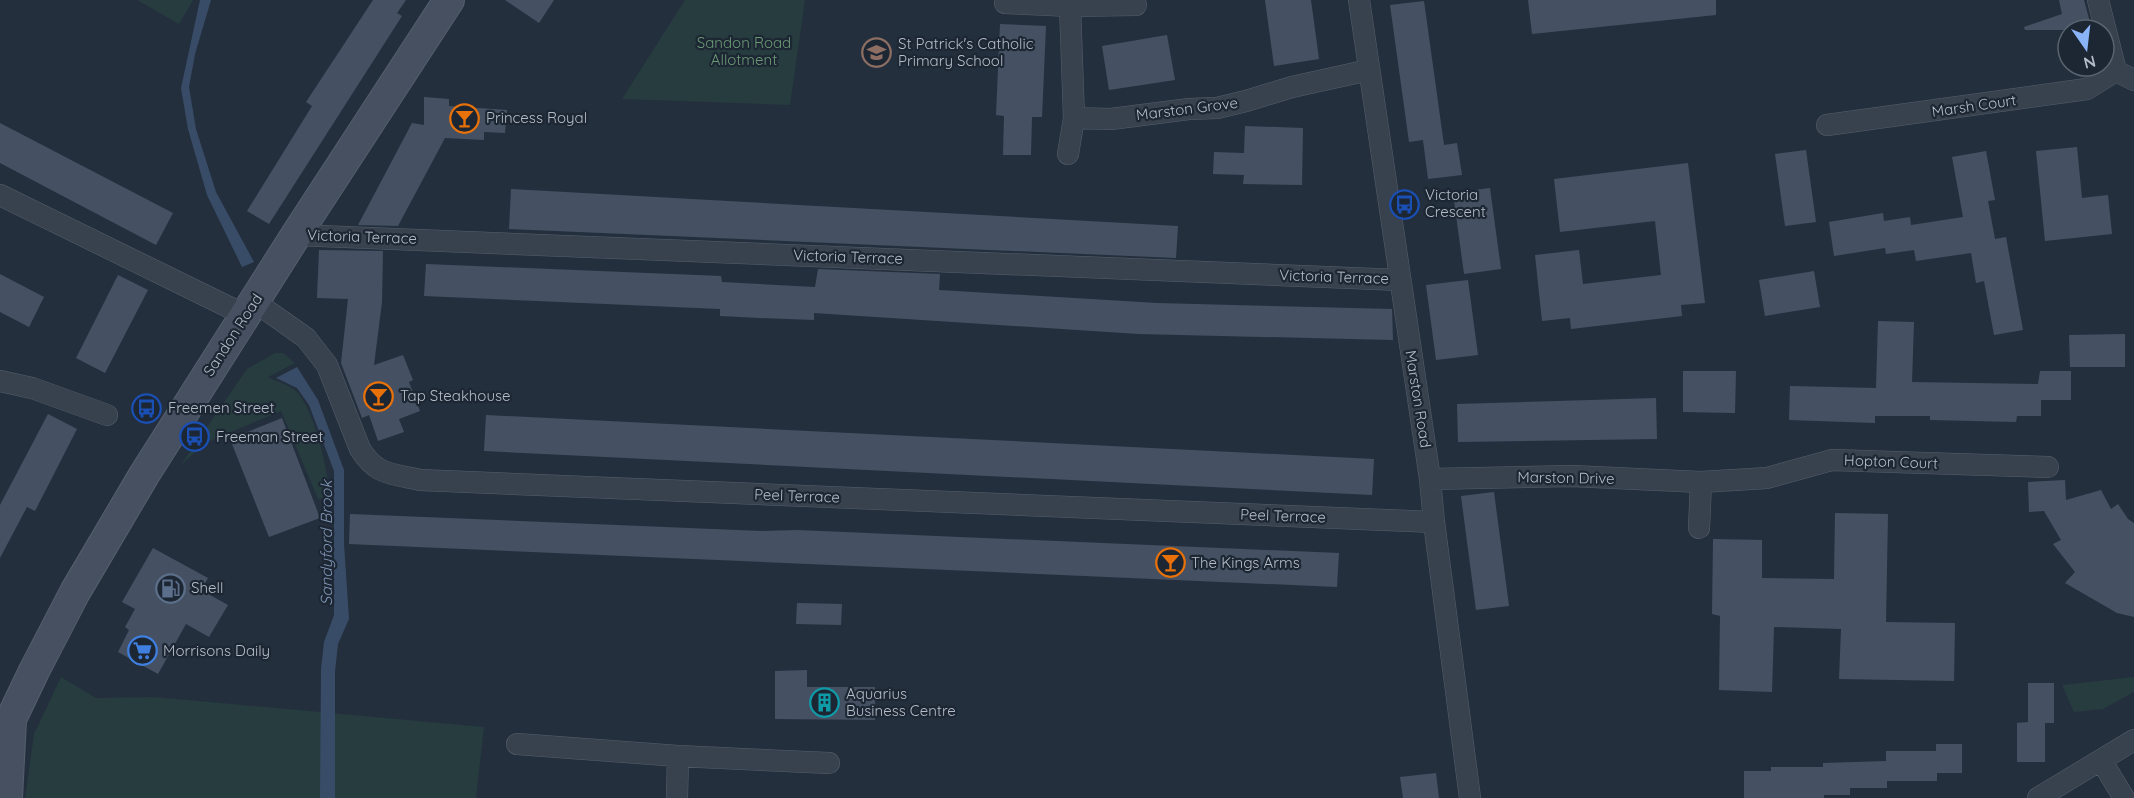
<svg xmlns="http://www.w3.org/2000/svg" width="2134" height="798" font-family="Quicksand,sans-serif">
<style>
.green{fill:#263c3f}
.water{fill:#394c67}
.building{fill:#455162}
.lines{fill:none;stroke-linecap:round;stroke-linejoin:round}
.street-casing{stroke:#565f6c;stroke-width:22}
.secondary-casing{stroke:#565f6c;stroke-width:32}
.street{stroke:#38414e;stroke-width:21}
.secondary{stroke:#465061;stroke-width:30}
.labels{text-anchor:middle;stroke-width:4.5;stroke-linejoin:round;paint-order:stroke}
.park-label{font-size:15px;fill:#6b9a76;stroke:#1d2633}
.poi-label{font-size:15px;fill:#b4bcc9;stroke:#1d2633;text-anchor:start}
.street-label{font-size:15px;fill:#b4bcc9;stroke:#1d2633}
.water-label{font-size:16px;font-style:italic;fill:#7c92b1;stroke:#1d2633}
</style>
<rect width="100%" height="100%" fill="#242f3e"/>
<path class="green" d="M137,0H193L179,24Z
M685,0H805L790,105L622,99Z
M275,353H283L295,363L268,377C277,382 290,385 297,392C315,411 328,471 330,497L318,499L281,411L205,443L180,466L247,369Z
M61,677L96,698L154,697L484,727L476,798H25L34,734Z
M2134,677V692L2103,709L2074,712L2062,685Z"/>
<path class="water" d="M200,0H211L195,54L189,87L196,129L216,192L254,262L242,267L207,195L188,129L181,88Z
M297,367L318,400L344,470V544L349,619L338,644L335,671V798H320L321,669L324,642L334,615V471L309,405L297,388L276,378Z"/>
<path class="building" d="M373,0H406L397,13L402,16L269,224L247,211L312,106L306,102Z
M505,0H554L539,23Z
M1265,0H1311L1319,59L1274,66Z
M1528,0H1716V15L1532,34Z
M2059,0H2084L2092,30H2025L2024,27L2062,14Z
M1424,1L1444,145L1457,143L1462,175L1428,179L1423,140L1409,142L1390,5Z
M1000,24L1046,26L1042,117H1032L1031,155H1003L1004,116L996,115Z
M1167,35L1175,80L1109,90L1102,46Z
M424,97L449,99V106L507,110L505,133L484,132V140L445,138L398,226L358,225L412,123L424,125Z
M0,123L173,213L156,245L0,163Z
M1245,126L1303,128L1302,185L1243,184L1244,175L1213,174L1214,152L1244,153Z
M2077,147L2082,198L2108,195L2112,234L2045,241L2036,151Z
M1806,150L1816,222L1785,226L1775,154Z
M1986,151L1995,200L1988,201L1995,239L2006,237L2023,330L1994,335L1984,281L1976,283L1971,253L1916,261L1914,250L1886,254L1885,248L1834,256L1829,222L1883,213L1884,221L1910,217L1911,225L1963,217L1952,157Z
M1688,163L1705,303L1681,305L1682,316L1571,329L1570,318L1542,321L1535,255L1579,250L1583,284L1661,275L1655,221L1560,232L1554,179Z
M1490,188L1501,269L1464,274L1453,193Z
M511,189L1178,226L1176,258L509,229Z
M319,250L383,251L382,302L374,365L403,355L413,380L409,382L420,411L399,419L404,432L378,441L369,415L362,418L341,363L348,299L317,298Z
M426,264L721,276L722,282L815,287L818,269L940,274L939,290L1157,303L1392,309L1393,340L1139,334L814,313V320L760,318L720,316V309L424,296Z
M1814,271L1820,307L1765,316L1759,280Z
M0,274L44,297L29,327L0,312Z
M118,275L148,290L105,373L76,358Z
M1468,280L1478,355L1436,360L1426,285Z
M1878,321L1914,322L1912,382L2038,384L2040,371H2071V400H2041V416H2017L2016,422L1930,420V416H1875V423L1789,420L1790,386L1876,388Z
M2125,334V367H2070L2069,335Z
M1683,371H1736L1735,413L1683,412Z
M1656,398L1657,439L1458,442L1457,404Z
M48,414L77,429L35,511L27,507L0,558V505Z
M486,415L1374,459L1372,495L484,451Z
M282,418L320,518L269,537L230,439Z
M2065,480L2066,500L2101,490L2111,509L2118,504L2128,519L2134,523V617L2117,613L2065,583L2075,572L2053,544L2061,540L2044,511L2029,512L2028,482Z
M1494,492L1509,606L1476,610L1461,496Z
M1835,513L1888,514L1886,622L1955,623L1954,681L1839,679L1841,629L1774,627L1772,692L1719,690L1720,616L1712,614L1713,539L1762,540V578L1834,579Z
M350,514L761,531L797,530L1339,553L1337,587L349,544Z
M153,548L208,578L201,590L228,605L209,637L186,624L158,674L118,652L129,630L125,627L135,609L122,602Z
M797,603L842,604L841,625L796,624Z
M807,670V687H875V720L775,719V671Z
M2028,683H2054V723H2045V762H2017V723L2028,722Z
M1936,744H1962V773H1937V781H1887V788H1850V795H1824V798H1744V771H1771V767H1823V763L1886,761V751H1936Z
M1436,773L1439,798H1403L1400,777Z"/>
<g class="lines">
<defs>
<path id="street" d="M1359,0L1430,479L1434,522L1470,798
M2098,0L2116,71
M1005,3L1070,6L1074,118L1111,119L1189,109L1217,108L1246,101L1292,87L1369,70
M1070,6L1136,5
M2116,71L2134,80
M1827,125L2087,89L2116,71
M1068,154L1074,118
M0,195L245,315
M296,235L1400,280
M255,302L306,338L327,365L360,449C377,476 391,473 420,480L1434,522
M0,381L32,388L107,415
M1430,479L1572,476L1701,482L1767,478L1832,460L2048,467
M1699,528L1701,482
M517,744L678,756L829,763
M2101,760L2124,798
M677,798L678,756
M2038,798L2134,740"/>
<path id="secondary" d="M0,742L34,671L75,592L144,475L296,235L449,0
M7,798L11,720"/>
</defs>
<use href="#street" class="street-casing"/>
<use href="#secondary" class="secondary-casing"/>
<use href="#street" class="street"/>
<use href="#secondary" class="secondary"/>
</g>
<defs>
<symbol id="school-ring" viewBox="-11 -11 22 22"><circle r="9.5" fill="#1d2633" stroke="#8d6e63" stroke-width="1.5"/><path d="M0-5L7-2L0 1L-7-2ZM-4 1L0 2.5L4 1V4Q0 6-4 4Z" fill="#8d6e63"/></symbol>
<symbol id="bar-ring" viewBox="-11 -11 22 22"><circle r="9.5" fill="#1d2633" stroke="#e8710a" stroke-width="1.5"/><path d="M-6-5H6L.8 .8V4.5H3.5V6h-7V4.5H-.8V.8Z" fill="#e8710a"/></symbol>
<symbol id="bus-ring" viewBox="-11 -11 22 22"><circle r="9.5" fill="#1d2633" stroke="#1a4fb4" stroke-width="1.5"/><path d="M-5-6H5V4H4V6H2V4H-2V6H-4V4H-5ZM-3.5-4V0h7V-4ZM-3.5 1.2v1.5H-2V1.2ZM2 1.2v1.5H3.5V1.2Z" fill="#1a4fb4"/></symbol>
<symbol id="fuel-ring" viewBox="-11 -11 22 22"><circle r="9.5" fill="#1d2633" stroke="#5c6f8a" stroke-width="1.5"/><path d="M-5.5-6h7V0h2V4h1.3V-2.5L3-4.5l.8-.8L6-3V5H2.5V1h-1V6h-7ZM-4.2-4.7v3.2H.2V-4.7Z" fill="#5c6f8a"/></symbol>
<symbol id="supermarket-ring" viewBox="-11 -11 22 22"><circle r="9.5" fill="#1d2633" stroke="#3f7fe0" stroke-width="1.5"/><path d="M-6-5.5h2.5l.6 2H6L4.5 2H-2.5L-4.4-4H-6ZM-1.5 3.2a1.3 1.3 0 1 0 .1 0ZM3 3.2a1.3 1.3 0 1 0 .1 0Z" fill="#3f7fe0"/></symbol>
<symbol id="building-ring" viewBox="-11 -11 22 22"><circle r="9.5" fill="#1d2633" stroke="#0f9aa8" stroke-width="1.5"/><path d="M-4-6H4V6H1V3H-1V6H-4ZM-2.5-4.3h1.7v1.8h-1.7ZM.8-4.3h1.7v1.8H.8ZM-2.5-1h1.7V.8h-1.7ZM.8-1h1.7V.8H.8Z" fill="#0f9aa8"/></symbol>
</defs>
<g fill-rule="evenodd">
<use href="#school-ring" x="860" y="36" width="33" height="33"/>
<use href="#bar-ring" x="448" y="102" width="33" height="33"/>
<use href="#bus-ring" x="1388" y="188" width="33" height="33"/>
<use href="#bar-ring" x="362" y="380" width="33" height="33"/>
<use href="#bus-ring" x="130" y="392" width="33" height="33"/>
<use href="#bus-ring" x="178" y="420" width="33" height="33"/>
<use href="#bar-ring" x="1154" y="546" width="33" height="33"/>
<use href="#fuel-ring" x="154" y="572" width="33" height="33"/>
<use href="#supermarket-ring" x="126" y="634" width="33" height="33"/>
<use href="#building-ring" x="808" y="686" width="33" height="33"/>
</g>
<g class="labels">
<g class="park-label">
<text x="744" y="48">Sandon Road<tspan x="744" dy="17">Allotment</tspan></text>
</g>
<g class="poi-label">
<text x="898" y="49">St Patrick's Catholic<tspan x="898" dy="17">Primary School</tspan></text>
<text x="486" y="123">Princess Royal</text>
<text x="1425" y="200">Victoria<tspan x="1425" dy="17">Crescent</tspan></text>
<text x="400" y="401">Tap Steakhouse</text>
<text x="168" y="413">Freemen Street</text>
<text x="216" y="442">Freeman Street</text>
<text x="1191" y="568">The Kings Arms</text>
<text x="191" y="593">Shell</text>
<text x="163" y="656">Morrisons Daily</text>
<text x="846" y="699">Aquarius<tspan x="846" dy="17">Business Centre</tspan></text>
</g>
<g class="street-label">
<text transform="translate(1974 106) rotate(-8)" y="5">Marsh Court</text>
<text transform="translate(1187 109) rotate(-7)" y="5">Marston Grove</text>
<text transform="translate(362 237) rotate(2)" y="5">Victoria Terrace</text>
<text transform="translate(848 257) rotate(2)" y="5">Victoria Terrace</text>
<text transform="translate(1334 277) rotate(2)" y="5">Victoria Terrace</text>
<text transform="translate(233 335) rotate(-57)" y="5">Sandon Road</text>
<text transform="translate(1418 399) rotate(81)" y="5">Marston Road</text>
<text transform="translate(1891 462) rotate(2)" y="5">Hopton Court</text>
<text transform="translate(1566 478) rotate(1)" y="5">Marston Drive</text>
<text transform="translate(797 496) rotate(2)" y="5">Peel Terrace</text>
<text transform="translate(1283 516) rotate(2)" y="5">Peel Terrace</text>
</g>
<g class="water-label">
<text transform="translate(326 543) rotate(-90)" y="6">Sandyford Brook</text>
</g>
</g>
<g transform="translate(2086 48) rotate(166)"><circle r="28" fill="#1d2633" stroke="#59626f" stroke-width="1.5"/>
<path d="M0-4.5L10 22L0 15L-10 22Z" fill="#8ab4f8"/>
<text y="-9" font-size="16" font-weight="bold" text-anchor="middle" fill="#b4bcc9">N</text>
</g>
</svg>
